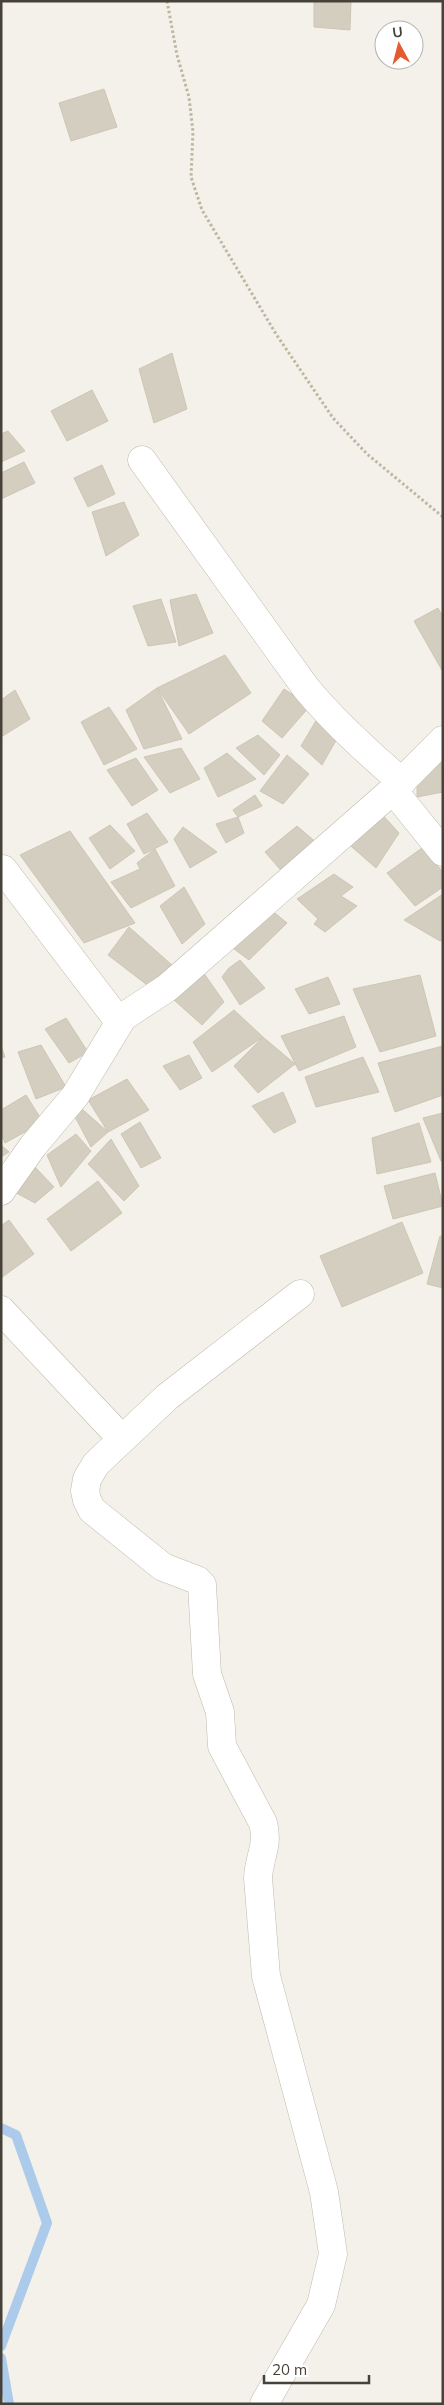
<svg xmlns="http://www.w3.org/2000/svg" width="444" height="2405" font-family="Mulish,sans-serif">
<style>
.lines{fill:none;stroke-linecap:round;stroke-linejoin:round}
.stream{stroke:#accbea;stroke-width:10}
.building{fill:#d4cec0;stroke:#cec6b4}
.minor-casing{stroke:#bebaad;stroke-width:29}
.path{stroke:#beb6a0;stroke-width:3;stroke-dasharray:2.5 2.5;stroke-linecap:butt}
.minor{stroke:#fff;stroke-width:28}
</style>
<rect width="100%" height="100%" fill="#f3f1ea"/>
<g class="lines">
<path class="stream" d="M1,2128L16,2135L47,2223L1,2346
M1,2358L9,2404"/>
</g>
<path class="building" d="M314,1H351L350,30L314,27Z
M104,89L117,127L71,141L59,103Z
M172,353L187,409L154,423L139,369Z
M92,390L108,421L67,441L51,411Z
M8,431L25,451L1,462V434Z
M24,462L35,483L1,499V473Z
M102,465L115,494L88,507L74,478Z
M124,502L139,535L106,556L92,512Z
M196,594L213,633L179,646L170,600Z
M161,599L176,642L148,646L133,606Z
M438,608L443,617V672L414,621Z
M225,655L251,693L189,734L157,688Z
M157,688L182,739L144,749L126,710Z
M284,689L310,706L282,738L262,721Z
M15,690L30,719L1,737V700Z
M109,707L137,749L104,765L81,722Z
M317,719L338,737L322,765L301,746Z
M258,735L280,755L264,775L236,748Z
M181,748L200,779L170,793L144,757Z
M227,753L256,779L218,797L204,768Z
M287,755L309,774L283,804L260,791Z
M136,758L158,790L132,806L107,770Z
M441,762L443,792L417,797V777Z
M255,795L262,806L238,817L233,810Z
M378,810L399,833L376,868L345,841Z
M147,813L168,842L144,854L127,824Z
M238,817L244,833L226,843L216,824Z
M110,825L135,851L110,869L89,838Z
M297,826L318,844L286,876L265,852Z
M183,827L217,852L190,868L174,839Z
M70,831L135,923L84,943L20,855Z
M422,848L443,872V887L415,906L387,873Z
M155,849L175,886L131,908L111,882L140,869L137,863Z
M334,874L353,887L341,896L357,906L325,932L314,924L318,919L297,899Z
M184,887L205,924L182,944L160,906Z
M443,894V940L440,941L404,920Z
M270,909L287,923L249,960L230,946Z
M129,927L173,966L151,988L108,955Z
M240,960L265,988L240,1005L222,977L229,968Z
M203,972L224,1002L202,1025L174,1000Z
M420,975L436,1036L380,1052L353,989Z
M328,977L340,1004L309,1014L295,989Z
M234,1010L263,1037L212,1072L193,1042Z
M344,1016L356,1047L299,1071L281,1036Z
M66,1018L88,1052L69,1063L45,1029Z
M263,1037L295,1064L258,1093L234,1066Z
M41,1045L66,1087L36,1099L18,1052Z
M1,1046L5,1057L1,1058Z
M443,1046V1095L395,1112L378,1063Z
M189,1055L202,1078L180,1090L163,1066Z
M363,1057L379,1092L316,1107L305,1077Z
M127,1079L149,1110L108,1132L88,1100Z
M283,1092L296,1122L274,1133L252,1106Z
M26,1095L43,1122L5,1143L1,1133V1110Z
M82,1109L108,1132L91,1147L74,1115Z
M443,1113V1161H441L423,1118Z
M140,1122L161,1158L141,1168L121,1134Z
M419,1123L431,1162L377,1174L372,1138Z
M76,1134L91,1151L61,1187L47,1155Z
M111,1139L139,1186L124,1201L88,1164Z
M1,1145L9,1152L1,1157Z
M34,1166L54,1187L35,1203L9,1189Z
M435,1173L443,1206L393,1219L384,1186Z
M98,1181L122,1213L71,1251L47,1219Z
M9,1220L34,1254L1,1278V1226Z
M402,1222L423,1273L342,1307L320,1256Z
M440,1236L443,1237V1288L427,1284Z"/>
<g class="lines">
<defs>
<path id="minor" d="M142,460L306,688C335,723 367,752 402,782
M393,790L443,852
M3,869L114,1015L123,1017L167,988L393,790L443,740
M1,1191L33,1146L75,1096L123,1017
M1,1310L122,1439
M264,2404L321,2305L333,2254L324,2192L266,1976L258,1878C259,1857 269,1845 263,1823L222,1746L220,1712L207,1674L202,1585L197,1580L163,1567L92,1510L87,1500L85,1491L87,1479L96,1464L167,1397L300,1294"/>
</defs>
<use href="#minor" class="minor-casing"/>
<path class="path" d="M167,1L177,55L189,97L193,132L191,177L202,210L276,334L333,418L367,454L443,517"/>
<use href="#minor" class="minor"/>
</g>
<rect width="444" height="2405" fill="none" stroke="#464239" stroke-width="5"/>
<g transform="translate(399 45) rotate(353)"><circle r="24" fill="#ffffff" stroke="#b5b3b0"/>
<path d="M0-4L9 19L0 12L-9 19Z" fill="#e55b2f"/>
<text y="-8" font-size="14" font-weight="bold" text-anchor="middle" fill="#464239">U</text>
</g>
<path d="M264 2375v8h105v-8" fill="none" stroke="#464239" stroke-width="2.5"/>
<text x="272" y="2375" font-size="15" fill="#464239" stroke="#ffffff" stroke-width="4" paint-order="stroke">20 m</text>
</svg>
